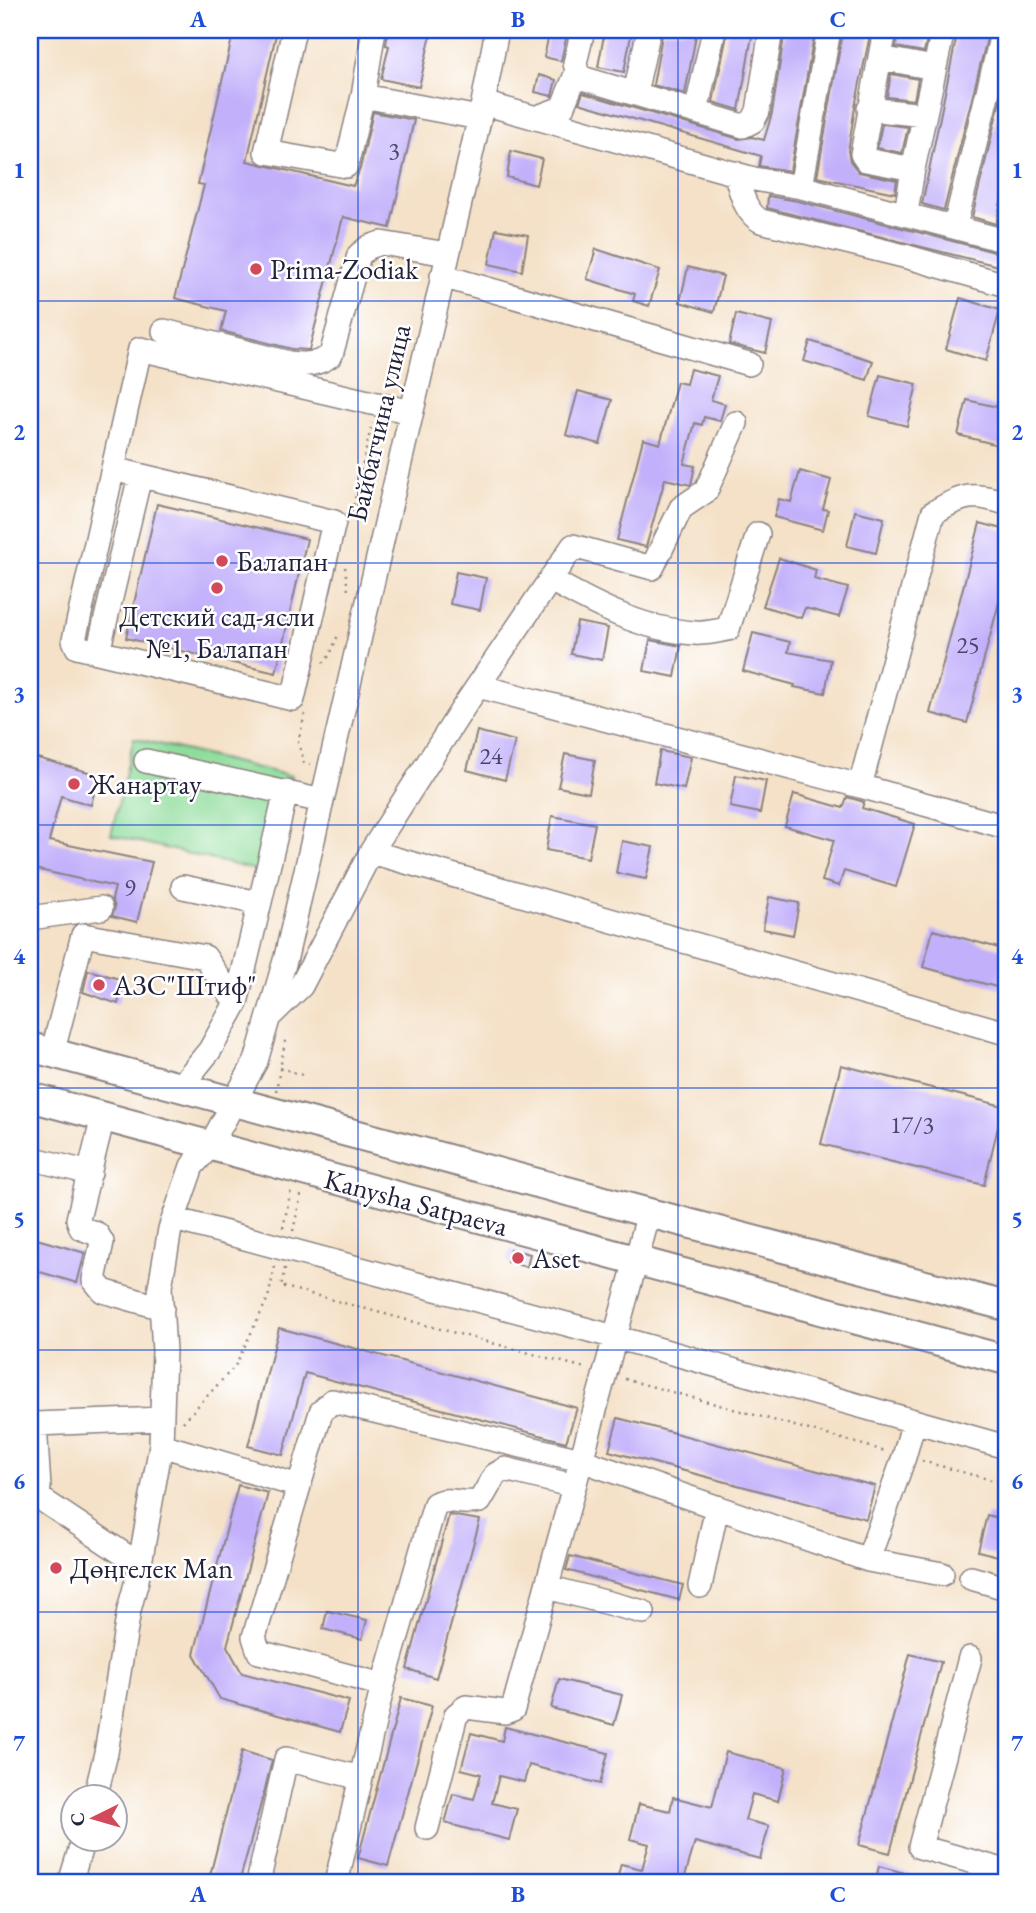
<svg xmlns="http://www.w3.org/2000/svg" width="1036" height="1913" font-family="'EB Garamond',serif">
<style>
.green{fill:#8fdd9b;stroke:#58806b;stroke-width:2}
.building{fill:#c2b0fb}
.lines{fill:none;stroke-linecap:round;stroke-linejoin:round}
.minor-casing{stroke:#8b8281;stroke-width:26}
.major-casing{stroke:#8b8281;stroke-width:32}
.path{stroke:#8b8281;stroke-width:2.5;stroke-dasharray:2 5;stroke-linecap:butt}
.minor{stroke:#fff;stroke-width:23}
.major{stroke:#fff;stroke-width:28}
.grid{fill:none;stroke:#1d4ed8;stroke-width:2;stroke-opacity:0.55}
.poi-dot{fill:#d1495b;stroke:#fff;stroke-width:2.5}
.labels{text-anchor:middle;stroke-width:5;stroke-linejoin:round;paint-order:stroke}
.number-label{font-size:24px;fill:#4a466b}
.poi-label{font-size:28px;fill:#22223b;stroke:#fff;text-anchor:start}
.street-label{font-size:28px;fill:#22223b;stroke:#fff}
.neatline{fill:none;stroke:#1d4ed8;stroke-width:2.5}
.grid-label{font-size:23px;text-anchor:middle;font-weight:bold;fill:#1d4ed8}
</style>
<rect width="100%" height="100%" fill="#fff"/>
<filter id="ink" filterUnits="userSpaceOnUse"><feTurbulence type="fractalNoise" baseFrequency=".0143" numOctaves="2"/><feDisplacementMap in="SourceGraphic" scale="14" xChannelSelector="R" yChannelSelector="G"/><feConvolveMatrix kernelMatrix="1 2 1 2 8 2 1 2 1" color-interpolation-filters="sRGB"/></filter>
<filter id="wash" filterUnits="userSpaceOnUse"><feTurbulence type="fractalNoise" baseFrequency=".00686" numOctaves="4" result="noise"/><feDisplacementMap in="SourceGraphic" scale="28" xChannelSelector="R" yChannelSelector="G"/><feGaussianBlur stdDeviation="1.57" result="paint"/><feColorMatrix in="noise" values="0 0 0 0 0 0 0 0 0 0 0 0 0 0 0 0 0 1.4 0 .05"/><feComposite in="paint" operator="in"/></filter>
<g filter="url(#wash)">
<rect width="100%" height="100%" fill="#f4e1c7"/>
<path class="green" d="M134,738L291,776L268,873L111,835Z"/>
<g id="blocks">
<path class="building" d="M234,30H277L247,161L353,186L360,169L373,112L414,120L390,228L343,217L309,350L292,349L221,331L226,311L175,298L204,185L198,184Z
M388,30H432L419,87L381,79L389,46L386,45Z
M550,30H568L561,61L544,57Z
M605,30H632L624,72L598,67Z
M663,30H697L685,94L653,85Z
M728,30H753L739,110L713,102Z
M785,30H815L790,171L759,166L761,156L579,103L583,93L739,139L752,137L764,140L772,113Z
M843,30H871L855,107L848,151L850,161L859,172L897,180L895,193L817,177Z
M899,30H929L924,52L896,47Z
M958,30H989L944,210L922,204Z
M891,74L918,79L914,100L887,97Z
M539,75L556,80L552,96L535,92Z
M1006,76V180L996,224L972,217Z
M882,124L908,127L902,153L877,148Z
M511,151L542,159L536,185L507,177Z
M768,196L798,201L1006,255V268L767,208Z
M496,229L528,235L522,271L489,264Z
M596,249L660,270L649,306L633,301L635,294L587,279Z
M688,267L723,276L714,312L680,302Z
M960,298L1000,310L986,361L946,349Z
M736,314L772,323L765,353L729,344Z
M810,341L873,361L867,380L804,361Z
M690,369L718,376L711,400L725,404L720,421L704,417L702,425L695,423L684,464L695,466L691,485L665,479L646,547L617,540L643,439L660,444L677,382L686,384Z
M880,375L917,384L907,426L869,416Z
M578,391L612,400L600,444L566,435Z
M967,400L1006,409V447L958,435Z
M800,471L831,480L823,509L828,510L823,530L774,517L779,499L791,502Z
M157,504L307,539L276,673L126,638Z
M855,511L884,518L876,553L847,546Z
M980,523L1006,530V576L967,723L930,713Z
M779,558L816,570L814,579L848,588L839,617L805,608L801,618L763,606Z
M456,572L486,578L480,610L450,604Z
M577,622L608,628L602,660L571,654Z
M753,633L790,642L788,652L831,660L825,693L794,687L795,685L743,671Z
M650,640L681,646L675,677L644,671Z
M477,731L515,741L505,780L467,770Z
M660,751L691,757L684,789L654,783Z
M565,754L595,760L589,793L558,787Z
M30,756L99,775L91,805L61,796L49,841L152,862L137,922L112,916L115,907L112,899L115,887L30,868Z
M736,775L766,781L760,813L730,807Z
M794,794L843,808L847,797L864,802L862,808L915,824L896,887L844,871L839,886L822,881L834,840L785,826Z
M552,816L595,824L588,858L546,850Z
M622,841L653,847L646,879L616,873Z
M769,897L799,903L793,935L763,929Z
M933,930L1006,950V966L1000,988L923,967Z
M88,970L123,980L118,1004L83,992Z
M841,1065L1003,1106L984,1185L821,1144Z
M30,1237L85,1253L77,1283L30,1269Z
M510,1249L530,1254L527,1267L507,1262Z
M279,1328L577,1408L566,1442L305,1373L283,1455L248,1446Z
M618,1418L875,1486L866,1519L609,1451Z
M238,1485L268,1493L227,1646L242,1673L349,1701L340,1732L220,1699L194,1654Z
M449,1515L480,1520L436,1678L407,1669Z
M987,1515L1006,1520V1558L978,1551Z
M570,1556L683,1585L679,1600L566,1570Z
M327,1611L367,1620L362,1639L323,1629Z
M910,1654L941,1662L890,1853L859,1845Z
M559,1679L622,1695L614,1725L551,1708Z
M401,1698L432,1706L388,1866L358,1858Z
M505,1727L608,1753L600,1784L529,1765L524,1782L499,1776L492,1803L517,1809L509,1840L445,1823L453,1794L474,1799L481,1774L461,1769L471,1733L502,1741Z
M242,1751L272,1760L265,1789L239,1883H208Z
M726,1752L786,1768L778,1801L752,1794L745,1820L769,1826L760,1859L695,1842L683,1883H616L621,1864L642,1869L649,1844L630,1839L639,1804L670,1811L673,1797L712,1807Z
M879,1866L926,1879L925,1883H875Z"/>
</g>
</g>
<g filter="url(#ink)">
<use href="#blocks" fill-opacity="0" stroke="#8b8281" stroke-width="2"/>
<g class="lines">
<defs>
<path id="minor" d="M294,30L266,152L346,166L363,96L374,30
M885,30L862,154L866,160L913,169L906,213
M880,58L934,68
M577,72L582,78L743,126L753,121L758,111L771,30
M635,93L649,30
M363,96L479,118
M483,103L754,179L801,187L1006,241
M869,109L924,115
M696,112L714,30
M535,118L562,108L577,72L575,63L583,30
M913,169L943,30
M735,173C741,190 744,212 761,221L908,257L1006,285
M801,187L829,30
M955,226L1003,30
M442,276L749,364
M164,331L289,363C305,365 318,365 331,355L359,255L369,247L381,243L447,254
M113,469L334,522L293,699L77,647L74,640L140,349L411,412
M1006,503C973,492 963,495 933,513L860,786L1006,827
M551,580C595,605 643,630 695,633C706,634 718,631 728,629L758,534
M98,652L140,476
M478,686L860,786
M146,761L322,801
M371,852L1006,1033
M183,887L259,903
M30,918L101,908
M269,1017L301,986L371,852L463,708L573,546L652,568L681,508L706,491L736,423
M52,1054L83,935L205,957L236,1003
M180,1087L210,1050L236,1003L286,792
M103,1117L78,1219L81,1228L97,1234L102,1242L94,1280L103,1291L162,1308
M30,1158L90,1173
M174,1219L615,1337L1006,1447
M161,1445L299,1486
M868,1560L904,1457L914,1421
M140,1565L35,1495L39,1488L35,1424L162,1419
M971,1578L1006,1588
M700,1586L717,1507
M547,1587L643,1612
M970,1658L920,1847L1006,1871
M383,1685L259,1652L254,1637L321,1412L332,1401L581,1460L868,1560L942,1574
M95,1798L106,1753L129,1610L137,1580L161,1445L164,1351L160,1287L170,1229L192,1166L210,1146L256,1061L286,957L483,103L497,30
M427,1828L456,1715L466,1707L505,1712L513,1709L649,1213
M70,1883L83,1840
M258,1883L286,1759L361,1778
M336,1883L383,1685L435,1504C450,1496 462,1506 480,1501L495,1475L505,1469L574,1486"/>
<path id="major" d="M30,1047L649,1213L1006,1306
M30,1097L1006,1360"/>
</defs>
<use href="#minor" class="minor-casing"/>
<use href="#major" class="major-casing"/>
<path class="path" d="M352,512L372,423
M345,567L348,591
M323,663L330,655L338,635
M305,714L298,742L304,763L310,764
M280,1068L303,1075
M276,1091L286,1036
M283,1228L291,1190
M293,1231L301,1195
M285,1268L281,1286L585,1368
M625,1379L885,1451
M183,1422L235,1366L268,1298L275,1266
M922,1461L1006,1484"/>
<use href="#minor" class="minor"/>
<use href="#major" class="major"/>
</g>
</g>
<path class="grid" d="M358,30V1883M678,30V1883M30,301H1006M30,563H1006M30,825H1006M30,1088H1006M30,1350H1006M30,1612H1006"/>
<g class="poi-dot">
<circle cx="256" cy="269" r="7"/>
<circle cx="222" cy="561" r="7"/>
<circle cx="217" cy="588" r="7"/>
<circle cx="74" cy="784" r="7"/>
<circle cx="99" cy="985" r="7"/>
<circle cx="518" cy="1258" r="7"/>
<circle cx="56" cy="1568" r="7"/>
</g>
<g class="labels">
<g class="number-label">
<text x="394" y="159">3</text>
<text x="968" y="653">25</text>
<text x="491" y="764">24</text>
<text x="130" y="896">9</text>
<text x="912" y="1133">17/3</text>
</g>
<g class="poi-label">
<text x="270" y="279">Prima-Zodiak</text>
<text x="236" y="571">Балапан</text>
<text x="217" y="626" text-anchor="middle">Детский сад-ясли<tspan x="217" dy="32">№1, Балапан</tspan></text>
<text x="88" y="794">Жанартау</text>
<text x="113" y="995">АЗС"Штиф"</text>
<text x="532" y="1268">Aset</text>
<text x="70" y="1578">Дөңгелек Man</text>
</g>
<g class="street-label">
<text transform="translate(378 423) rotate(-77)" y="10">Байбатчина улица</text>
<text transform="translate(416 1202) rotate(15)" y="10">Kanysha Satpaeva</text>
</g>
</g>
<rect width="1036" height="1913" fill="none" stroke="#fff" stroke-width="77"/>
<g transform="translate(94 1818) rotate(265)"><circle r="33" fill="#ffffff" stroke="#a7a7b1" stroke-width="2"/>
<path d="M0-5L12 26L0 18L-12 26Z" fill="#d1495b"/>
<text y="-10" font-size="19" font-weight="bold" text-anchor="middle" fill="#22223b">С</text>
</g>
<rect x="38" y="38" width="960" height="1836" class="neatline"/>
<g class="grid-label">
<text x="198" y="27">A</text>
<text x="518" y="27">B</text>
<text x="838" y="27">C</text>
<text x="19" y="178">1</text>
<text x="1017" y="178">1</text>
<text x="19" y="440">2</text>
<text x="1017" y="440">2</text>
<text x="19" y="702">3</text>
<text x="1017" y="702">3</text>
<text x="19" y="964">4</text>
<text x="1017" y="964">4</text>
<text x="19" y="1227">5</text>
<text x="1017" y="1227">5</text>
<text x="19" y="1489">6</text>
<text x="1017" y="1489">6</text>
<text x="19" y="1751">7</text>
<text x="1017" y="1751">7</text>
<text x="198" y="1902">A</text>
<text x="518" y="1902">B</text>
<text x="838" y="1902">C</text>
</g>
</svg>
